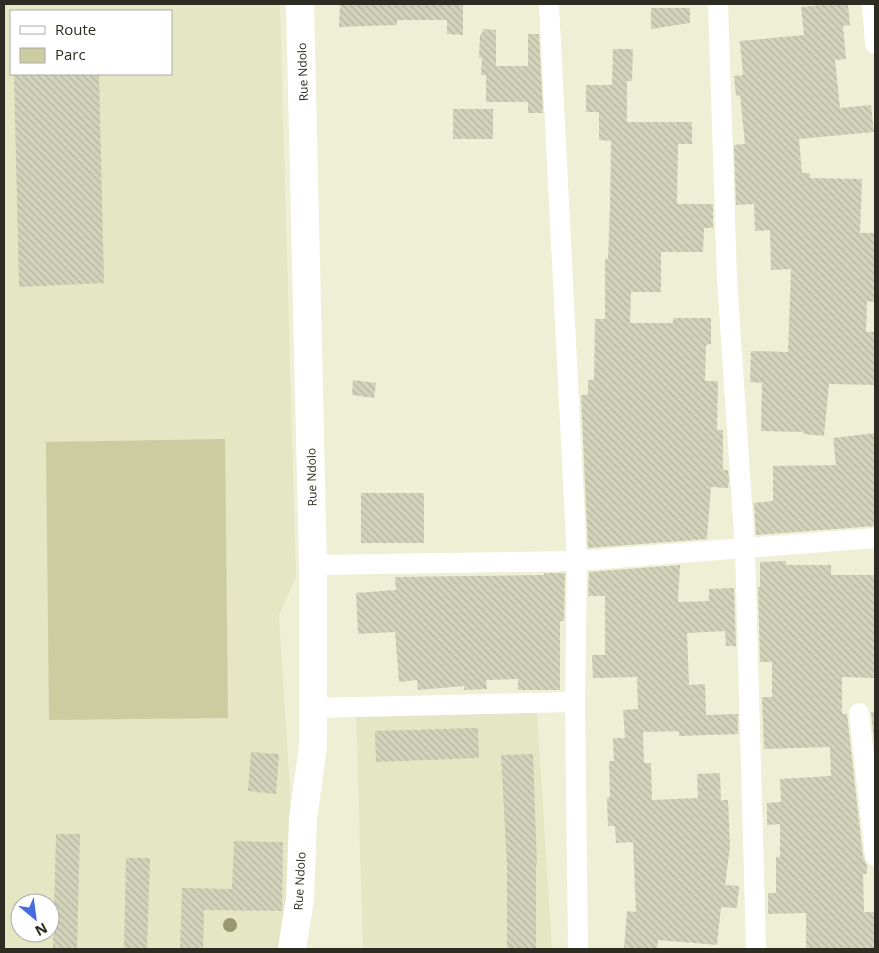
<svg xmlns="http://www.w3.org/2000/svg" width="879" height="953" font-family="'Open Sans',sans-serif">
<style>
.built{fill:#e4e6c4;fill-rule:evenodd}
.green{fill:#cbcca0}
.building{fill:url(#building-back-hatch)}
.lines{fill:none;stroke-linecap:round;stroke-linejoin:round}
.minor{stroke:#fff;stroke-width:20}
.primary{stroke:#fff;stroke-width:28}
.tree{fill:#979770}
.labels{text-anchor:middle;stroke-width:4;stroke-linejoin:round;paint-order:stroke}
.street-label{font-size:12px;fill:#2c2c22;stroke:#fff}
</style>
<defs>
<pattern id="building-back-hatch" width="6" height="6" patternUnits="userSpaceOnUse" patternTransform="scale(1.25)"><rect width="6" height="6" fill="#d2d3ba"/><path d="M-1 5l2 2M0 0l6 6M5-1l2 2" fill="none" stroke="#b4b5a0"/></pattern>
</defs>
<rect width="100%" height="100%" fill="#eeefd5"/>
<path class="built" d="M4,4H280L296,577L279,615L290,790V921L284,949H4ZM11,11H171V74H11ZM20,903H50V933H20Z
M537,710L552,949H363L356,715Z"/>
<path class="green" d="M225,439L228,718L49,720L46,442Z"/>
<path class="building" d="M340,4H463V35L447,34V20H397V25L339,27Z
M833,4H848L850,25L843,26L846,59L835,60L840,108L871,105L874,132L799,139L802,173H810V178L862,179L860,233H875V302L867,301L866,332H875V385L829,384L824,436L803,434V432L761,431L762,383L750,382L751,351L788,352L791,269L771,270L770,230L755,231L754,204L736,205L734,145L745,144L740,95L736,96L734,76L743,75L740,41L804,35L801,7Z
M651,8H690V23L651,29Z
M483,29L496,30V66H528V34H539L543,113H528V102H486V75H481L482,58H479L480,34H482Z
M613,49H633L632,81H627V122H692V144H678L677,204H713V228H704L703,252H661V292H631L630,323H673V318H711V344L706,345L705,381H718L717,430H723V470H728L729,480L728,488L711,487L707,539L588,548L581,395H588V380H594L595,319H605V259H608L610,207L611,141L599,140V112H586V85H612Z
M14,74H99L104,283L19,287Z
M453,109H493V139H453Z
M353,380L376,383L374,398L352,395Z
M875,433V526L756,535L754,503L773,501V466L836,465L833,438Z
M361,493H424V543H361Z
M786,561V565H831V575H875V678L842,677V714H847L863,857L867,865V874H863L864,912H875V949H806V913L768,914V893H776V857H780V824L767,825V803L781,802L780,779L831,776L830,747L764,749L762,697H772V662H760L758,587H760V562Z
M680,565L678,602L709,601V589L734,588L736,646H726L725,631L687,633L689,685L705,684L706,715L738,714V734L679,736V731L643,732L644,763H651L652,800L698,798L697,774L720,773L721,800H728L730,846L725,885L739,886L737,908L721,907L717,945L658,940L657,949H624L627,911L636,912L633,842L616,843L615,826H608L607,798L610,797L609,761H614L613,738H625L623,710L638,709L637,677L593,678L592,655H605V596H588L589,572Z
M544,573H565L564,621H560V690H518V679L486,680L487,689L464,690V686L418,690L417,680L399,682L395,632L358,634L356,593L396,590L395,577L544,575Z
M871,712H875V751Z
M478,728L479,758L376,762L375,731Z
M251,752L279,754L276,794L248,791Z
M533,754L537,865H536V949H507V866L501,755Z
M56,834H80L77,949H53Z
M234,841L283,842L282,911L204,910L203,949H180L182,888L232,889Z
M126,858H150L147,949H124Z"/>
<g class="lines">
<path class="minor" d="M549,4L577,561L575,702L578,949
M718,4L727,279L745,549L756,949
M872,4L875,44
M313,565L577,561L875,538
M313,708L575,702
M859,713L875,856"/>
<path class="primary" d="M292,949L300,899L303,819L313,746V565L300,4"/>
</g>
<circle class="tree" cx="230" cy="925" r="7"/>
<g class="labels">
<g class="street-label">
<text transform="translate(303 72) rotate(-92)" y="4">Rue Ndolo</text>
<text transform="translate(312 477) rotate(-91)" y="4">Rue Ndolo</text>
<text transform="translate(300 881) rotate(-87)" y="4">Rue Ndolo</text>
</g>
</g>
<rect width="879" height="953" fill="none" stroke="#2c2c22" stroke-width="10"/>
<rect x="10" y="10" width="162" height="65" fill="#ffffff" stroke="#ababa7"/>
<rect x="20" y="26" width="25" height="8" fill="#ffffff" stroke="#ababa7"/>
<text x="55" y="35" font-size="15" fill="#2c2c22">Route</text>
<rect x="20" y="48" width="25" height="15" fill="#cbcca0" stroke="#ababa7"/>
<text x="55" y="60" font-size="15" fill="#2c2c22">Parc</text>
<g transform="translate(35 918) rotate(151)"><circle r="24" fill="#ffffff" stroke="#ababa7"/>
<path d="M0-4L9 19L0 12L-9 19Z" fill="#456bde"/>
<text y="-8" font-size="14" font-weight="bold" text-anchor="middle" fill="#2c2c22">N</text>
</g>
</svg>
